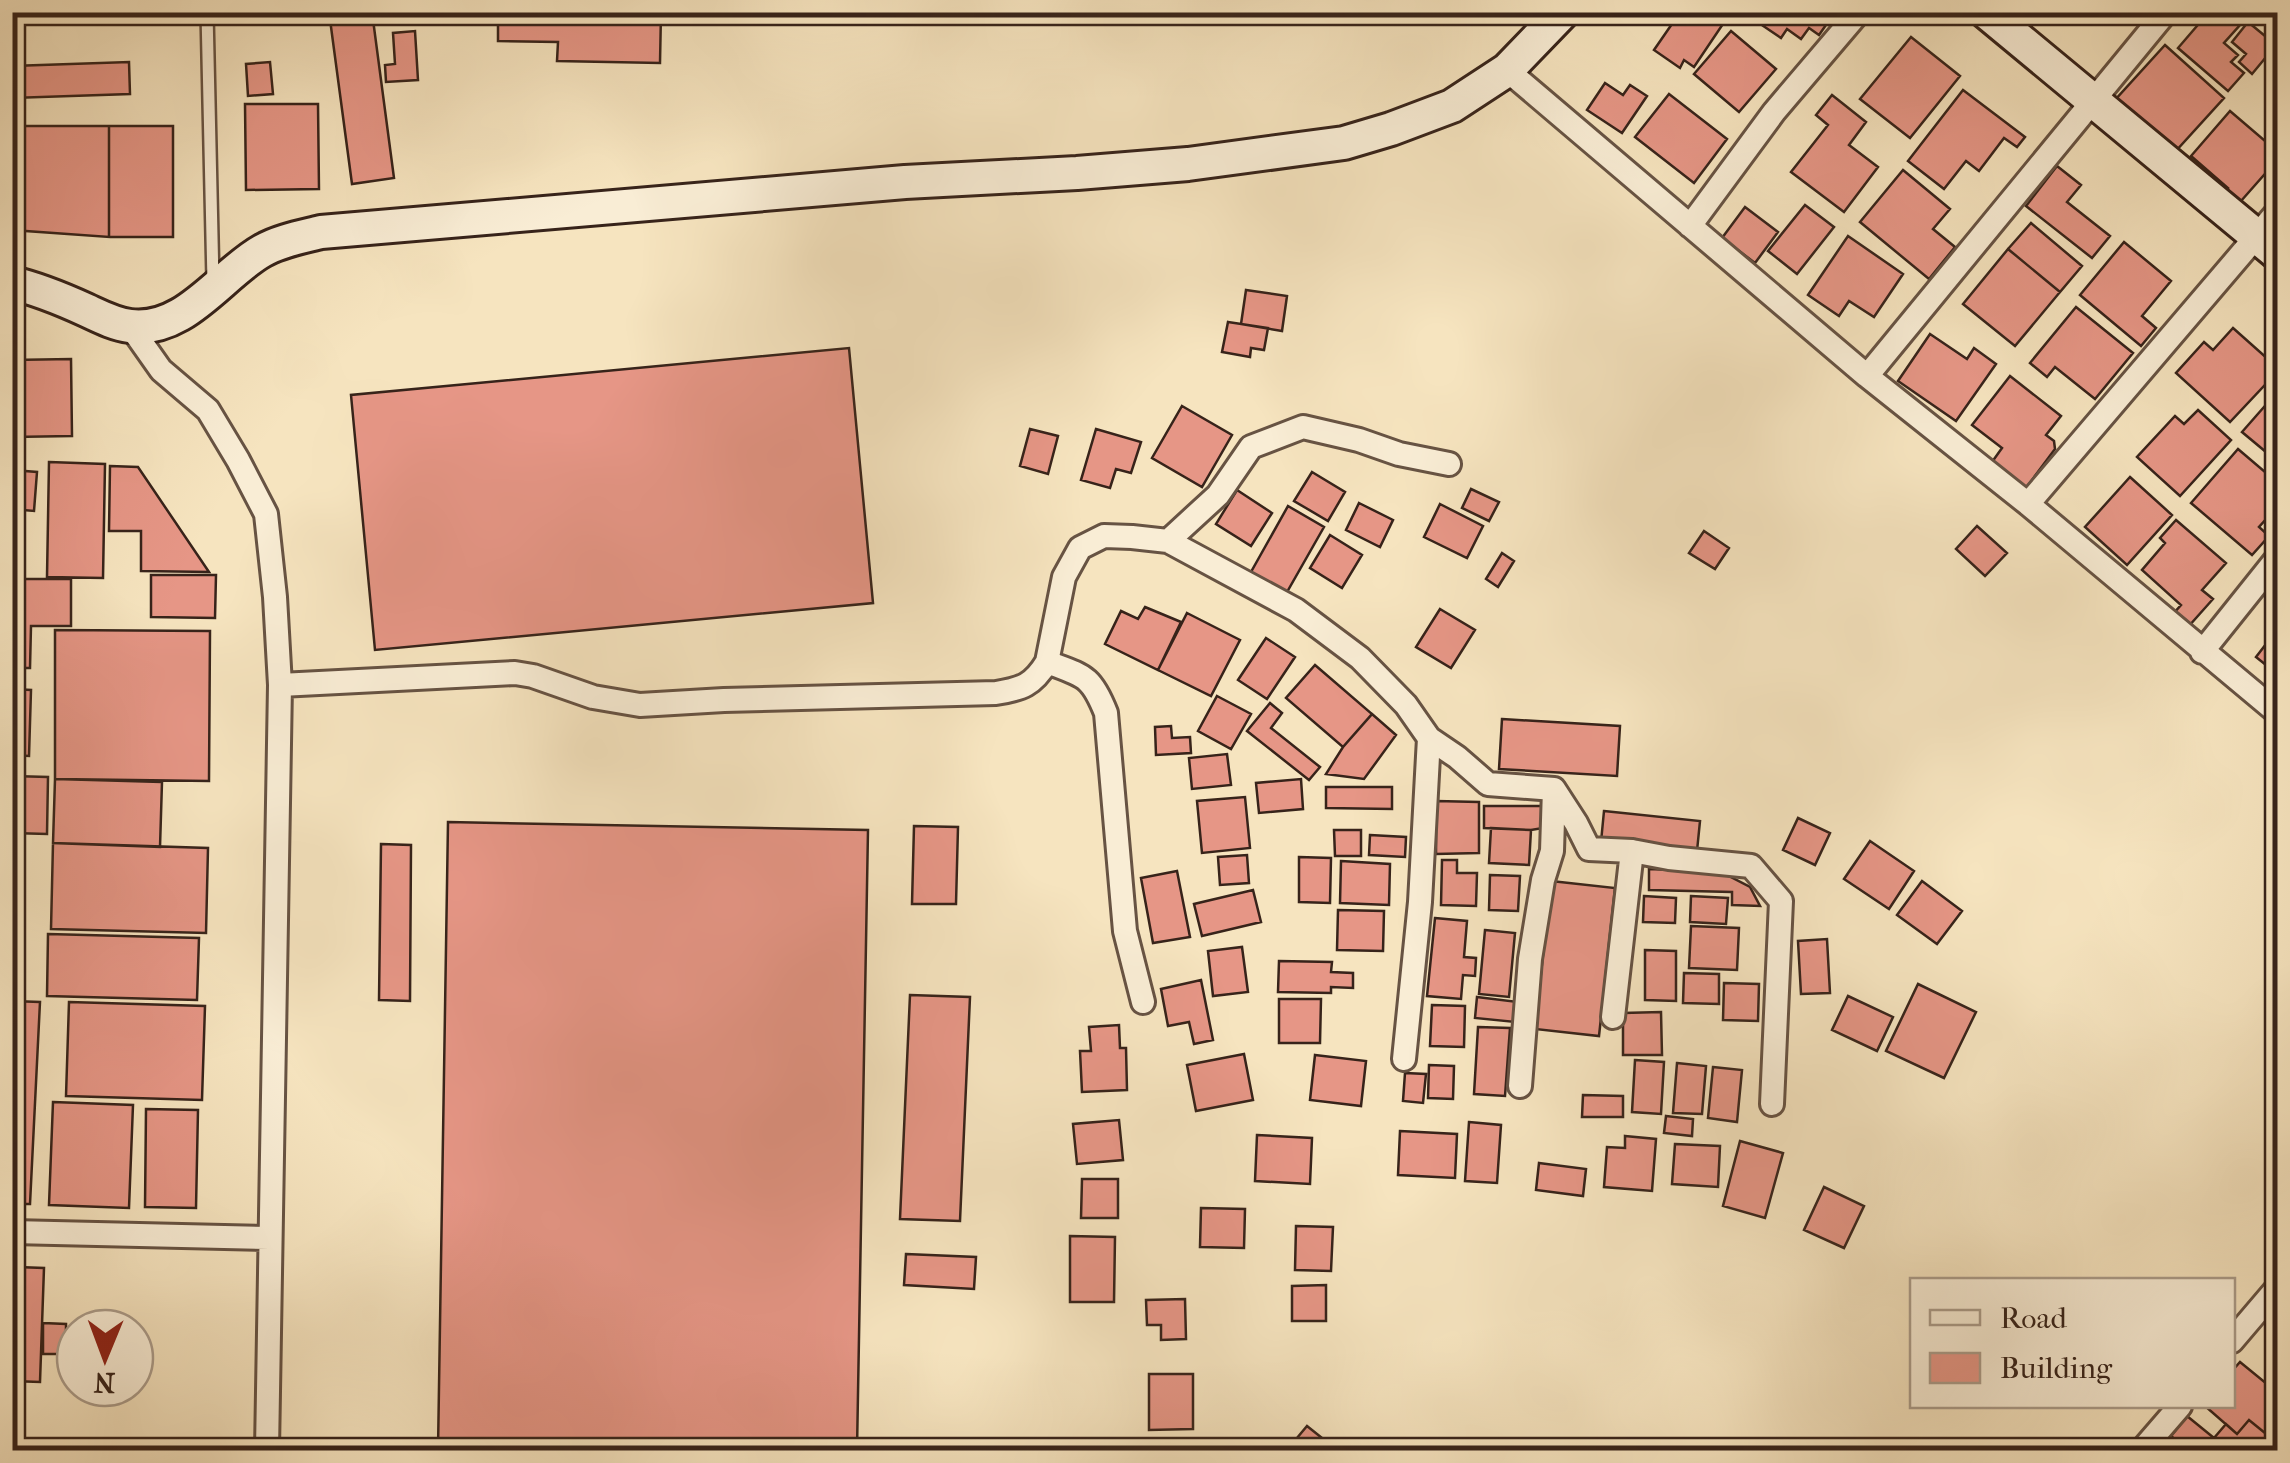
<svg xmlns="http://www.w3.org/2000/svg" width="2290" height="1463" font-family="'IM FELL French Canon',serif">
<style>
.building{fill:#e69686;stroke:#37231a;stroke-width:2.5}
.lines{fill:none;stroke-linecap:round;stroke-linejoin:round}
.lane-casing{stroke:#675343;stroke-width:16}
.street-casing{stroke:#675343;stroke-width:28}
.secondary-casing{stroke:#37231a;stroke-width:38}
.lane{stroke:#f9edd5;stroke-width:11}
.street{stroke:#f9edd5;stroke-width:22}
.secondary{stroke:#f9edd5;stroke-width:32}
</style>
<rect width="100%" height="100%" fill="#f6e4bf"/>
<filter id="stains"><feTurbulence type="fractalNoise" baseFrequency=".002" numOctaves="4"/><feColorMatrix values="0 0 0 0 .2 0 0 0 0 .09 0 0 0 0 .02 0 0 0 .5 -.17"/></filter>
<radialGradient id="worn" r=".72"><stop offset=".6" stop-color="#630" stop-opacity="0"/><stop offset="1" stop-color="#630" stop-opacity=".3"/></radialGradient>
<path class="building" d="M246,12H275V19H246Z
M329,12H372L394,178L352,184Z
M498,12H661L660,63L557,61L558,42L498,41Z
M1661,12H1731L1694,67L1684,60L1680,68L1654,50L1674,21Z
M1835,12L1819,35L1809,28L1801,39L1787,29L1781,38L1744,13Z
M2209,12H2226L2240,25L2224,43L2238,55L2231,62L2244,73L2228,91L2178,48Z
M2248,22L2276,45L2252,74L2239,62L2246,54L2232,42Z
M415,31L418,80L386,82L385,65L395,64L393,33Z
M1731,31L1776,69L1739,112L1694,74Z
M1911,37L1960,76L1910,138L1860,99Z
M2165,45L2224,98L2164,164L2105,111Z
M129,62L130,94L12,98V66Z
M270,62L273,94L248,96L246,64Z
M1605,83L1623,95L1630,85L1647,96L1622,133L1587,110Z
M1963,90L2025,137L2017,147L2004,138L1979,171L1966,161L1944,189L1908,161Z
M1669,94L1727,139L1694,183L1635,137Z
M1832,95L1866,122L1849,145L1878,167L1844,212L1791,172L1828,125L1816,115Z
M245,104H318L319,189L246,190Z
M2230,111L2278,152V159L2241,201L2247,206L2236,219L2216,201L2228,188L2191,156Z
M12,126H109V237L12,230Z
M109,126H173V237H109Z
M2057,166L2081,185L2067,202L2110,236L2092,258L2026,206Z
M1903,170L1950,209L1933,229L1955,247L1929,279L1860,222Z
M1805,205L1834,227L1797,274L1768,251Z
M1745,207L1778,232L1755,263L1722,238Z
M2031,223L2082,266L2060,292L2008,249Z
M1848,236L1903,274L1874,317L1849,301L1839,316L1808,295Z
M2124,242L2171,281L2142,316L2156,328L2141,346L2080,295Z
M2008,249L2060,292L2015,346L1963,304Z
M1246,290L1287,296L1282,331L1241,324Z
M2076,307L2133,353L2095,399L2055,367L2047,377L2030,363Z
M1228,322L1268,328L1264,350L1251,348L1250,357L1222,352Z
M2233,328L2278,368V371L2230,422L2176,373L2204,342L2213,350Z
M1930,334L1967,359L1974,348L1996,364L1956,421L1898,381Z
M849,348L873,603L375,650L351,395Z
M71,359L72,436L12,437V360Z
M2010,376L2061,416L2046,435L2054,441L2055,449L2026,488L1992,462L2002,448L1972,425Z
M2278,391V462L2242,432Z
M1182,406L1232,435L1202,487L1152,458Z
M2198,410L2231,440L2180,496L2137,457L2175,416L2184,424Z
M1030,429L1058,436L1048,474L1020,466Z
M1096,429L1141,442L1131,473L1116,469L1110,488L1081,480Z
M2238,449L2278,483V506L2259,527L2269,536L2252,555L2191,503Z
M49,462L105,464L103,578L47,577Z
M110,466L138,467L209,572L141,571V531H109Z
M12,470L37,472L34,511L12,509Z
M1312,472L1345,492L1328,521L1294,501Z
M2130,477L2172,515L2127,565L2085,527Z
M1471,489L1499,502L1489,521L1462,508Z
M1237,490L1272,513L1251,546L1216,524Z
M1359,503L1393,520L1380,547L1346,530Z
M1440,504L1483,526L1467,558L1424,537Z
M1288,506L1324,527L1287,592L1251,572Z
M2176,520L2226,563L2202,590L2213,599L2188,627L2173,614L2181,605L2142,570L2165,543L2160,538Z
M1977,526L2007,553L1985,576L1956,549Z
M1704,531L1729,548L1715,569L1689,553Z
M1330,535L1362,555L1342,588L1310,568Z
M1502,553L1514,561L1498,587L1486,579Z
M151,575H216L215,618L151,617Z
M12,579H71V626H31L30,668H12Z
M1145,607L1181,622L1158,670L1105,644L1121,611L1138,619Z
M1440,609L1475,630L1451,668L1416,647Z
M1187,613L1240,640L1211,696L1158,670Z
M55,630L210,631L209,781L55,779Z
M2273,635L2278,638L2276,673L2256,657Z
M1266,638L1295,657L1267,699L1238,680Z
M1315,665L1372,714L1343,747L1286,698Z
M12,689L31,690L29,756L12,755Z
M1217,696L1251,714L1231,749L1198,731Z
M1270,703L1282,713L1271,728L1320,767L1309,780L1247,731Z
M1372,714L1396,735L1364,779L1326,774L1343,747Z
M1502,719L1620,726L1617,776L1499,769Z
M1171,726L1172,738L1190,737L1191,753L1156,755L1155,727Z
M1227,754L1231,785L1192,789L1189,758Z
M12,776L48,777L47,834L12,833Z
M55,779L162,782L160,847L53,843Z
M1301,779L1303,809L1259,813L1256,783Z
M1326,787H1392V809L1326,808Z
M1245,797L1250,848L1202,853L1197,801Z
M1436,801L1479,802V853L1436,854Z
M1484,806H1543V828L1531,830L1484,828Z
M1604,811L1700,821L1697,851L1601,842Z
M1798,818L1830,833L1815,865L1783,850Z
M448,822L868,830L857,1450H438Z
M914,826L958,827L956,904H912Z
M1491,828L1531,830L1529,865L1489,863Z
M1334,830H1361V856H1335Z
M1370,835L1406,837L1405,857L1369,855Z
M1870,841L1914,871L1889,909L1844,879Z
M53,843L208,848L206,933L51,929Z
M381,844L411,845L410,1001L379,1000Z
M1247,855L1249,883L1220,885L1218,857Z
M1299,857L1331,858L1330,903L1299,902Z
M1442,860H1457V873H1477L1476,906L1441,905Z
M1341,861L1390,864L1389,905L1340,903Z
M1649,869L1721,872L1750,887L1760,906L1732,905V892L1649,890Z
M1177,871L1190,937L1153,943L1141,878Z
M1490,875L1520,876L1518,911L1489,910Z
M1551,881L1615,888L1599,1036L1535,1029Z
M1922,881L1962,911L1937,944L1897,915Z
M1253,890L1261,922L1202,936L1194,904Z
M1644,896L1676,898L1675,923L1643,922Z
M1691,896L1728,898L1726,924L1690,922Z
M1338,910L1384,911L1383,951L1337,950Z
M1435,918L1467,921L1464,957L1476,958L1475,976L1463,975L1461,999L1427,996Z
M1691,926L1739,928L1737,970L1689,968Z
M1485,930L1515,933L1509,997L1479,994Z
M48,934L199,938L197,1000L47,996Z
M1827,939L1830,993L1801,994L1798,941Z
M1242,947L1248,992L1213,996L1208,951Z
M1645,950L1676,951V1001L1645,1000Z
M1279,961L1332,962L1331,972L1353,973V988L1331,987V993L1278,992Z
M1684,973L1719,974V1004L1683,1003Z
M1201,980L1213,1040L1194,1044L1189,1022L1168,1026L1161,989Z
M1724,983L1759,984L1758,1021L1723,1020Z
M1918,984L1976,1012L1944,1078L1886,1051Z
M910,995L970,997L960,1221L900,1219Z
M1848,996L1893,1017L1877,1051L1832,1030Z
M1477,997L1518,1002L1515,1022L1475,1018Z
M1279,999H1321L1320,1043H1279Z
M12,1001L40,1002L30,1204H12Z
M69,1002L205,1006L202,1100L66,1096Z
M1432,1005L1465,1006L1464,1047L1430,1046Z
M1661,1012L1662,1055H1623V1013Z
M1119,1025L1120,1048H1126L1127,1090L1082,1092L1080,1051H1091L1089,1027Z
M1478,1027L1510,1028L1505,1096L1474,1094Z
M1244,1054L1253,1100L1196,1111L1187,1065Z
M1315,1055L1366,1061L1361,1106L1310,1100Z
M1635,1060L1664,1062L1661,1114L1632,1112Z
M1677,1063L1706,1066L1702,1114L1673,1113Z
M1429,1065L1454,1066L1453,1099L1428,1098Z
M1713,1067L1742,1070L1737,1122L1708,1118Z
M1405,1073L1426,1074L1423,1103L1403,1101Z
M1583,1095L1623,1096V1117H1582Z
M53,1102L133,1105L129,1208L49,1205Z
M146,1109L198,1110L196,1208L145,1207Z
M1666,1116L1693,1119L1692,1136L1664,1133Z
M1119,1120L1123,1160L1077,1164L1073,1124Z
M1469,1122L1501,1125L1497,1183L1465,1181Z
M1400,1131L1457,1134L1455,1178L1398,1175Z
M1257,1135L1312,1138L1310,1184L1255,1181Z
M1625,1136L1656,1139L1652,1191L1604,1187L1607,1147L1625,1148Z
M1740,1141L1783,1153L1765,1218L1723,1206Z
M1675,1144L1720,1146L1718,1187L1672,1184Z
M1539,1163L1586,1169L1583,1196L1536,1190Z
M1082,1179H1118V1218H1081Z
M1824,1187L1864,1206L1844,1248L1804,1230Z
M1201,1208L1245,1209L1244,1248L1200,1247Z
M1296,1226L1333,1227L1331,1271L1295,1270Z
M1070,1236L1115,1237L1114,1302H1070Z
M906,1254L976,1257L974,1289L904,1285Z
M17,1267L44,1268L40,1382L12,1381Z
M1326,1285V1321H1292V1286Z
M1185,1299L1186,1339L1161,1340V1325H1147L1146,1300Z
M43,1323L66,1324V1354H43Z
M2240,1362L2278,1393L2276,1442L2249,1420L2237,1434L2205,1406H2232V1371Z
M1149,1374H1193V1429L1149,1430Z
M2187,1416L2214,1438L2226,1424L2237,1434L2249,1420L2276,1442L2269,1450H2183L2185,1448L2171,1436Z
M1307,1426L1337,1450H1287Z"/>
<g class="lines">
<defs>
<path id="lane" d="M207,12L213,282"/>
<path id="street" d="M1507,70L1867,376L2028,504L2278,713
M1690,226L1774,112L1859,12
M130,326L161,370L208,410L238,460L266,514L275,597L280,685L267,1450
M1867,376L2166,12
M2028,504L2278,211
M1168,541L1218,495L1251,447L1303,427L1359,440L1399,454L1449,464
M2202,652L2278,557
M1047,662C1084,676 1091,675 1106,713L1125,931L1143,1002
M280,685L515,673L533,676L593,697L640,705L724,700L996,693C1022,689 1033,685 1047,662L1064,577L1080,548L1104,536L1132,537L1168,541L1296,610L1360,658L1406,705L1429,738L1457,757L1488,784L1554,789L1576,823L1589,849L1632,851L1669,858L1751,866L1781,901L1772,1104
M1613,1017L1632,851
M1404,1059L1420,902L1429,738
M1520,1086L1530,959L1543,880L1552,851L1554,789
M12,1232L269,1238
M2232,1341L2278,1287
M2142,1450L2180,1406"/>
<path id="secondary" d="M1986,12L2278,254
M12,283C38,289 62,299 86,310C99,316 114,324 130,326C185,333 221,274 262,251C279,241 301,237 321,232L905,182L1077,173L1188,164L1344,143L1391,129L1452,106L1507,70L1563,12"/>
</defs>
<use href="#lane" class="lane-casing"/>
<use href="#street" class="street-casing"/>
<use href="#secondary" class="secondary-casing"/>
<use href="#lane" class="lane"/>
<use href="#street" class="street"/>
<use href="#secondary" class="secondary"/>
</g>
<rect width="2290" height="1463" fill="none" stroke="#f6e4bf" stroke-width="50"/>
<rect x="15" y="15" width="2260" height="1433" fill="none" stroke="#37231a" stroke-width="5"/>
<rect x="25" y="25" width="2240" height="1413" fill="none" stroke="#37231a" stroke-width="2.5"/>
<rect x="1910" y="1278" width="325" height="130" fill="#f9edd5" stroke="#ab9c8a" stroke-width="2.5"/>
<rect x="1930" y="1310" width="50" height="15" fill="#f9edd5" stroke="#ab9c8a" stroke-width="2.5"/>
<text x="2000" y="1328" font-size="30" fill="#37231a">Road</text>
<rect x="1930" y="1353" width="50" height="30" fill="#e69686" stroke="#ab9c8a" stroke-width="2.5"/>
<text x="2000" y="1378" font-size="30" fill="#37231a">Building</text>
<g transform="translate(105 1358) rotate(181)"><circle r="48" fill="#f9edd5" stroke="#ab9c8a" stroke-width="2.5"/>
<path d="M0-8L18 38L0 25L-18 38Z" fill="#8f2418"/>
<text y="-15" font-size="28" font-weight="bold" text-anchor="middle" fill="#37231a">N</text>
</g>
<rect width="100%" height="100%" filter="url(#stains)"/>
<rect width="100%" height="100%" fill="url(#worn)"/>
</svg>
